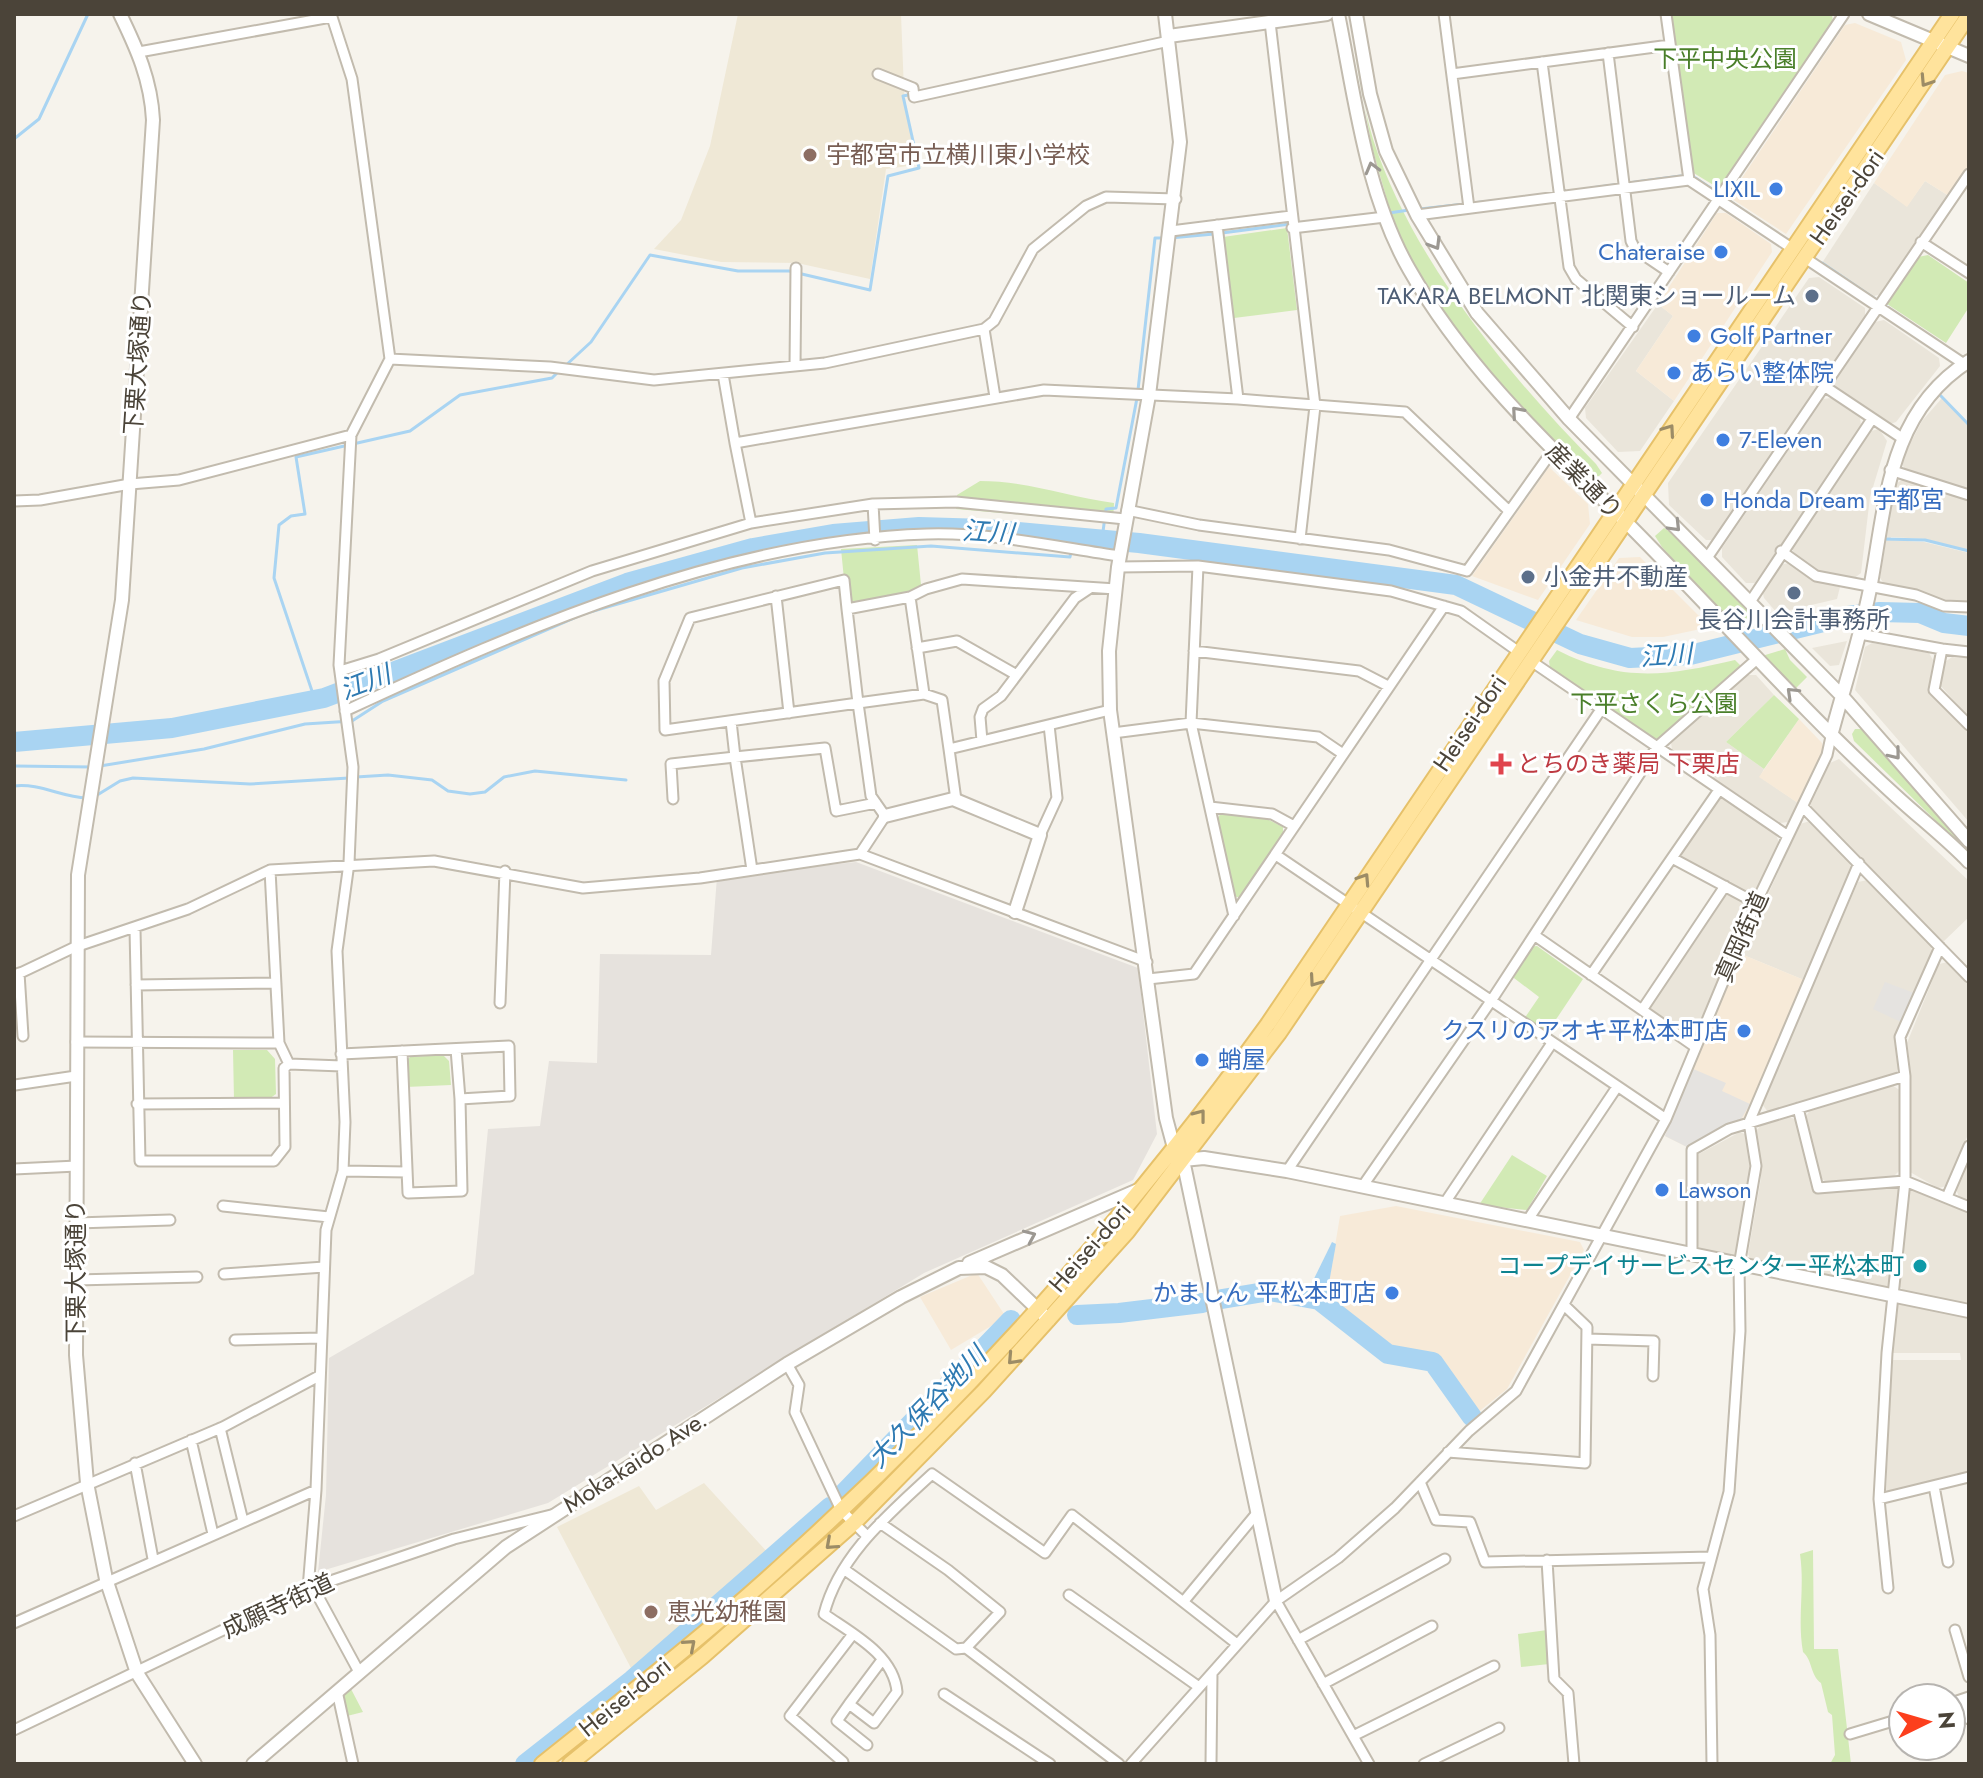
<svg xmlns="http://www.w3.org/2000/svg" width="1983" height="1778" font-family="Jost,'Noto Sans JP',sans-serif">
<style>
.residential{fill:#eae5da}
.commercial{fill:#f7ead8}
.industrial{fill:#e6e2dd}
.education{fill:#efe8d6}
.green{fill:#d2eab5}
.parking{fill:#e5e3e0}
.water{fill:#a9d4f2}
.lines{fill:none;stroke-linecap:round;stroke-linejoin:round}
.stream{stroke:#a9d4f2;stroke-width:3}
.river{stroke:#a9d4f2;stroke-width:20}
.minor-casing{stroke:#c2bbae;stroke-width:13}
.tertiary-casing{stroke:#c2bbae;stroke-width:16}
.primary-casing{stroke:#e6c16a;stroke-width:18}
.minor{stroke:#fff;stroke-width:9}
.tertiary{stroke:#fff;stroke-width:12}
.primary{stroke:#ffe39c;stroke-width:14}
.oneway{stroke:#9c8c66}
.oneway2{stroke:#9c9892}
.education-dot{fill:#8d6e63;stroke:#fff;stroke-width:3}
.shop-dot{fill:#3f7fe0;stroke:#fff;stroke-width:3}
.service-dot{fill:#5c6f8a;stroke:#fff;stroke-width:3}
.health-dot{fill:#e0444e;stroke:#fff;stroke-width:3}
.culture-dot{fill:#0f9aa8;stroke:#fff;stroke-width:3}
.labels{text-anchor:middle;stroke-width:6;stroke-linejoin:round;paint-order:stroke}
.park-label{font-size:24px;fill:#4a7f2a;stroke:#fff}
.education-label{font-size:24px;fill:#785e54;stroke:#fff;text-anchor:start}
.shop-label{font-size:24px;fill:#366cbe;stroke:#fff;text-anchor:start}
.street-label{font-size:24px;fill:#4b4439;stroke:#fff}
.service-label{font-size:24px;fill:#4e5e75;stroke:#fff;text-anchor:end}
.health-label{font-size:24px;fill:#be3a42;stroke:#fff;text-anchor:start}
.culture-label{font-size:24px;fill:#0d838f;stroke:#fff;text-anchor:end}
.water-label{font-size:26px;font-style:italic;fill:#2e7ab2;stroke:#fff}
</style>
<rect width="100%" height="100%" fill="#f6f3ec"/>
<path class="residential" d="M1925,181L1949,196L1882,294L1874,296L1822,263L1874,183L1907,206Z
M1819,277L1865,308V316L1714,540H1706L1669,505L1668,483L1809,278Z
M1658,304L1673,316L1636,371L1674,401L1640,451L1618,452L1586,418L1585,408Z
M1884,320L1939,358L1940,366L1896,422L1890,424L1836,389L1834,381L1875,322Z
M1831,398L1860,418L1861,425L1755,583H1746L1722,557V548L1823,399Z
M1942,398L1969,427V490L1905,470L1901,461L1922,421Z
M1879,429L1887,441L1870,497L1861,573L1853,579L1818,572L1794,556L1792,546L1871,431Z
M1902,480L1969,501V550L1925,539L1891,537L1890,540L1924,542L1969,553V604L1946,602L1915,589L1885,585L1880,578L1895,484Z
M1788,563L1813,581L1840,587L1837,599L1777,613L1764,598L1762,590L1780,565Z
M1847,641L1839,665L1830,666L1812,648Z
M1872,643L1929,653L1933,660L1928,691L1969,733V822L1855,690L1865,647Z
M1952,657L1969,658V718L1940,685L1945,662Z
M1747,675H1756L1774,695L1726,742L1764,769L1760,777L1798,803L1788,822L1780,823L1672,750L1671,742Z
M1839,759L1969,881V917L1943,942L1810,806L1830,763Z
M1725,798L1776,833L1779,844L1757,893L1748,894L1682,861L1681,850L1716,799Z
M1810,821L1850,862L1851,870L1804,980L1741,954L1800,824Z
M1868,880L1931,945L1932,953L1894,1037L1899,1067L1896,1073L1768,1112L1762,1104L1858,882Z
M1730,894L1746,902L1749,908L1695,1033L1687,1036L1651,1012L1650,1003L1724,895Z
M1948,962L1969,984V1132L1947,1186L1938,1188L1910,1172L1911,1075L1907,1043L1939,964Z
M1892,1085L1901,1091L1900,1170L1894,1176L1826,1182L1821,1178L1805,1118L1810,1110Z
M1790,1117L1796,1120L1814,1194L1896,1187L1900,1192L1892,1283L1886,1288L1751,1261L1748,1254L1761,1178L1756,1131L1761,1125Z
M1740,1132L1747,1135L1752,1167L1736,1254L1731,1257L1702,1252L1697,1244V1155Z
M1969,1158V1201L1959,1197L1956,1189Z
M1914,1188L1969,1211V1305L1905,1292L1900,1287L1907,1194Z
M1898,1304L1969,1318V1474L1886,1495L1891,1360H1961L1960,1353H1892Z"/>
<path class="commercial" d="M1855,23L1901,42L1906,60L1786,234L1729,197L1845,25Z
M1962,71L1969,73V165L1949,196L1925,181L1907,207L1874,183L1945,75Z
M1717,213H1726L1771,244L1772,252L1674,401L1636,371L1673,316L1658,304Z
M1549,467L1588,504L1590,524L1538,600L1472,576Z
M1640,557L1710,627L1663,637H1632L1576,620L1619,558Z
M1799,719L1822,743L1823,750L1798,803L1759,777Z
M1741,954L1804,980L1746,1114L1740,1121L1727,1124L1687,1147L1665,1136Z
M1396,1206L1580,1242L1584,1250L1507,1389L1472,1417L1433,1361L1390,1354L1326,1300L1340,1216Z
M977,1273L1006,1317L951,1350L920,1297Z"/>
<path class="industrial" d="M856,862L1138,968L1157,1134L1133,1180L924,1273L548,1503L318,1572L326,1495L329,1358L474,1274L488,1129L540,1126L549,1061L597,1063L600,954L711,955L717,877Z"/>
<path class="education" d="M738,14H901L904,91L915,165L886,169L870,279L797,263L721,262L654,249L681,220L710,146Z
M704,1483L769,1554L632,1670L557,1527L639,1486L656,1510Z"/>
<path class="green" d="M1672,14H1832L1833,23L1720,189L1692,172Z
M1352,37C1358,70 1363,106 1373,139C1411,258 1509,376 1596,464L1602,473L1593,482L1461,342L1412,266L1389,207L1372,147Z
M1287,228L1297,310L1234,318L1223,237Z
M1928,255L1969,283V307L1946,343L1887,304L1918,257Z
M980,481C1028,481 1068,497 1114,503L1113,523L956,509L957,495Z
M1664,528L1673,534L1759,621L1735,628L1662,547L1655,536Z
M917,545L921,585C901,596 867,611 846,599L841,549Z
M1785,649L1790,660L1807,677L1795,689L1762,656Z
M1557,650C1622,683 1667,676 1735,660L1741,666L1662,738L1653,739L1550,669L1549,661Z
M1774,695L1799,719L1764,769L1726,742Z
M1855,729H1864L1969,853L1854,741L1852,734Z
M1222,812L1267,819L1283,827V835L1241,898L1233,896L1216,820Z
M1537,946L1583,979L1547,1033L1524,1019L1539,997L1510,975L1528,947Z
M233,1050H267L275,1059L276,1094L269,1099L234,1100Z
M443,1055L449,1061L451,1085L406,1087L405,1062L410,1057Z
M1512,1155L1547,1176L1527,1210L1479,1205Z
M1813,1550L1814,1649H1838L1851,1764H1830L1835,1755L1832,1715L1828,1712L1821,1683C1810,1675 1813,1661 1803,1652C1797,1618 1805,1589 1800,1554Z
M1547,1630L1549,1664L1521,1667L1518,1634Z
M351,1689L363,1712L347,1716L342,1697Z"/>
<path class="parking" d="M1885,982L1914,993L1901,1022L1873,1009Z
M1691,1068L1726,1083L1722,1091L1750,1104L1740,1121L1727,1124L1687,1147L1665,1136Z"/>
<path class="water" d="M1332,1242L1336,1244L1327,1294L1308,1291Z"/>
<g class="lines">
<path class="stream" d="M959,83L1135,44
M14,139L39,119L88,14
M1591,188L1681,176L1694,177L1718,193
M1724,197L1764,225
M1472,203L1492,201
M1420,209L1465,204
M1389,213L1409,210
M1222,233L1290,224
M1170,238L1214,234
M1822,263L1937,341
M564,367L591,342L650,255L738,271H789L870,290L888,176L919,168L903,96L913,94
M1138,390L1155,238H1163
M1940,395L1969,425
M1102,539L1106,509L1116,508L1137,398
M1884,539L1925,540L1969,551
M315,700L274,578L279,525L291,516L305,514L296,457L410,431L460,395L552,378L558,372
M14,766L92,767
M100,766L204,749L305,724L352,721L383,701L583,614L742,568L825,553L931,546L1070,557L1071,552
M356,777L388,775L432,780L448,791L470,794L485,792L504,777L535,771L626,780
M14,786C40,783 61,797 87,798
M94,797L120,781L133,778L250,784L349,778
M1300,1297L1308,1291"/>
<path class="river" d="M14,742L172,728L324,698L627,583L753,548L833,534L919,527L986,529L1139,543L1456,585L1580,644L1630,658L1690,655L1848,616L1880,612L1920,613L1944,623L1969,626
M1222,1299L1270,1291L1319,1300L1388,1354L1433,1362L1472,1417
M1077,1315L1119,1313L1202,1303
M844,1493L1011,1320
M525,1764L632,1680L830,1507"/>
<defs>
<path id="minor" d="M331,14L352,79L390,359
M1444,14L1469,208
M1666,14L1689,180
M1270,22L1315,406L1300,539
M139,52L331,17
M1608,53L1631,241L1635,249L1669,272
M1542,62L1569,267L1576,279L1633,327
M878,74L913,88L914,97L1169,41
M1452,74L1670,45
M1417,215L1689,180L1793,249
M1217,225L1238,399
M1292,228L1385,217
M1171,231L1291,216
M1921,242L1969,273
M1805,258L1964,364
M984,329L995,397
M795,366L796,268
M723,374L735,443L1044,390L1238,399L1405,412L1509,511
M1824,386L1902,438
M1569,419L1844,14
M1890,470L1969,495
M14,501L40,500L130,484L179,480L351,435L390,359L550,367L654,380L825,363L984,329L994,321L1033,249L1086,206L1106,197L1176,199
M873,504L875,540
M1127,510L1199,525L1389,550L1467,571L1553,450
M751,523L873,504L956,502L1125,519
M1781,551L1816,576L1916,595L1944,606L1969,607
M1707,558L1969,174
M1198,566L1191,723L1234,916
M1118,567L1198,566L1391,591L1461,611L1519,652
M776,596L789,713
M910,597L924,694
M1750,602L1872,419
M847,609L858,703L665,730L664,681L690,618L844,580L847,609L910,597L926,589L962,579L1116,589
M1860,634L1942,649L1934,690L1969,725
M917,648L957,641L1015,674
M1942,649L1969,652
M1194,651L1359,671L1388,686
M1531,661L1788,836
M340,671L379,659L592,571L751,523L735,443
M345,711C525,627 727,540 927,534C990,532 1057,547 1119,556
M1113,733L1191,723L1318,737L1343,754
M982,741L980,717L983,709L1001,696L1075,598L1090,588
M949,749L956,800
M673,799L671,764L735,757L731,721
M1210,807L1272,814L1294,826
M1803,807L1969,977
M1040,835L1057,798L1049,725
M860,854L885,816L871,796L858,703L924,694L942,700L949,749L1110,710
M1276,855L1666,1119
M1672,858L1756,903
M270,870L279,1043
M752,870L735,757L825,748L836,811L876,803
M135,929L140,1161H274L285,1147L284,1068L289,1064
M1534,935L1694,1046
M19,973L23,1036
M1591,975L1719,790
M14,976L75,947L188,909L270,870L434,861L583,888L700,878L860,854L1147,962
M1148,979L1194,974L1444,606
M136,985L276,983
M500,1003L505,871
M1642,1010L1725,886
M76,1042L279,1043L289,1064L342,1066
M456,1049L460,1099
M341,1054L509,1046L510,1096L460,1099L462,1191L408,1193L402,1051
M15,1085L76,1076
M137,1104L284,1103
M1798,1108L1818,1188L1905,1181V1076L1900,1037L1940,947
M14,1169L77,1166
M343,1171L407,1172
M1287,1171L1602,708
M1362,1187L1491,1001L1657,747L1757,659
M1947,1197L1969,1146
M1444,1204L1552,1043
M223,1206L329,1217
M1969,1207L1905,1181L1887,1353L1879,1499L1969,1477
M1527,1221L1617,1087
M77,1223L170,1220
M1692,1255V1150L1729,1129L1905,1076
M224,1274L324,1267
M76,1280L197,1277
M1587,1339L1654,1341L1653,1376
M235,1340L321,1338
M787,1364L799,1385L795,1412L841,1510L866,1535
M220,1428L243,1521
M191,1440L213,1534
M1448,1452L1585,1463L1587,1327L1564,1305
M135,1463L153,1559
M1420,1482L1436,1520L1470,1522L1485,1562L1711,1557
M1934,1486L1948,1562
M1879,1499L1888,1588
M14,1516L223,1427L319,1376
M880,1523L948,1570L1000,1612L966,1648L1119,1764
M1547,1560L1554,1679L1568,1693L1574,1764
M845,1570L956,1649L966,1648
M313,1587L359,1672
M308,1589L316,1490L326,1230L343,1171L345,1122L337,951L349,863L353,767L339,665L351,435
M1069,1595L1199,1687
M1184,1601L1257,1513
M1276,1601L1369,1764
M14,1623L316,1490
M1955,1630L1969,1677
M1298,1640L1445,1559
M882,1660L849,1704L874,1723L897,1692C894,1655 853,1634 824,1614C839,1555 889,1514 932,1474L1045,1553L1072,1515L1237,1644
M1323,1684L1432,1626
M337,1691L353,1764
M944,1694L1050,1764
M1963,1699L1969,1719
M1951,1703L1969,1697
M849,1704L837,1721L867,1745
M14,1730L313,1587L454,1539L551,1515
M1850,1734L1903,1718
M1353,1736L1494,1666
M843,1762L790,1716L853,1634
M1131,1764L1276,1601L1338,1558L1395,1508L1469,1431L1516,1391L1666,1119L1756,903L1827,755L1832,732
M1211,1764L1212,1673
M1424,1764L1499,1728
M1712,1764L1710,1635L1703,1589L1729,1492L1740,1331L1739,1266L1756,1166L1749,1122L1859,863"/>
<path id="tertiary" d="M120,14C137,49 151,80 153,120L122,600L78,875L76,1355L87,1483L106,1579L137,1673L195,1764
M1165,14L1180,142L1149,395L1118,567L1109,651L1110,710L1166,1118L1174,1148L1183,1160L1276,1601
M1338,14C1355,98 1366,194 1409,269C1464,366 1547,444 1625,521C1716,612 1801,710 1897,797C1921,819 1946,838 1969,862
M1356,14L1370,94L1386,151L1417,215L1477,313L1569,419L1842,696L1969,841
M1869,14L1969,56
M1169,36L1327,14
M1832,732C1845,684 1860,638 1870,589C1886,505 1887,413 1969,361
M885,816L953,799L1040,835L1015,912
M1183,1160L1204,1158L1287,1171L1969,1311
M969,1263L1138,1190
M253,1764L506,1547L787,1364L901,1297L959,1268L986,1267L1002,1275L1049,1320"/>
<path id="primary" d="M542,1764C627,1696 713,1629 793,1555C969,1395 1129,1216 1268,1024L1952,14
M570,1764L703,1656L854,1523L984,1391L1127,1232L1279,1033L1969,15"/>
</defs>
<use href="#minor" class="minor-casing"/>
<use href="#tertiary" class="tertiary-casing"/>
<use href="#primary" class="primary-casing"/>
<use href="#minor" class="minor"/>
<use href="#tertiary" class="tertiary"/>
<use href="#primary" class="primary"/>
</g>
<defs><path id="oneway-chevron" d="M-2-3.5L2.5 0L-2 3.5" fill="none" stroke-width="1.6" stroke-linecap="round" stroke-linejoin="round" transform="scale(2)"/></defs>
<g class="oneway">
<use href="#oneway-chevron" transform="translate(1926 81) rotate(123)"/>
<use href="#oneway-chevron" transform="translate(1669 430) rotate(-55)"/>
<use href="#oneway-chevron" transform="translate(1364 879) rotate(-57)"/>
<use href="#oneway-chevron" transform="translate(1315 981) rotate(125)"/>
<use href="#oneway-chevron" transform="translate(1200 1115) rotate(-52)"/>
<use href="#oneway-chevron" transform="translate(1013 1359) rotate(133)"/>
<use href="#oneway-chevron" transform="translate(831 1544) rotate(138)"/>
<use href="#oneway-chevron" transform="translate(690 1645) rotate(-41)"/>
</g>
<g class="oneway2">
<use href="#oneway-chevron" transform="translate(1372 168) rotate(-105)"/>
<use href="#oneway-chevron" transform="translate(1435 244) rotate(59)"/>
<use href="#oneway-chevron" transform="translate(1517 412) rotate(-131)"/>
<use href="#oneway-chevron" transform="translate(1675 526) rotate(46)"/>
<use href="#oneway-chevron" transform="translate(1792 693) rotate(-136)"/>
<use href="#oneway-chevron" transform="translate(1895 754) rotate(51)"/>
<use href="#oneway-chevron" transform="translate(1030 1236) rotate(-24)"/>
</g>
<g class="education-dot">
<circle cx="810" cy="155" r="8"/>
<circle cx="651" cy="1612" r="8"/>
</g>
<g class="shop-dot">
<circle cx="1776" cy="189" r="8"/>
<circle cx="1721" cy="252" r="8"/>
<circle cx="1694" cy="336" r="8"/>
<circle cx="1674" cy="373" r="8"/>
<circle cx="1723" cy="440" r="8"/>
<circle cx="1707" cy="500" r="8"/>
<circle cx="1744" cy="1031" r="8"/>
<circle cx="1202" cy="1060" r="8"/>
<circle cx="1662" cy="1190" r="8"/>
<circle cx="1392" cy="1293" r="8"/>
</g>
<g class="service-dot">
<circle cx="1812" cy="296" r="8"/>
<circle cx="1528" cy="577" r="8"/>
<circle cx="1794" cy="593" r="8"/>
</g>
<path class="health-dot" d="M1497 752h8v8h8v8h-8v8h-8v-8h-8v-8h8z"/>
<circle class="culture-dot" cx="1920" cy="1266" r="8"/>
<g class="labels">
<g class="park-label">
<text x="1725" y="67">下平中央公園</text>
<text x="1654" y="712">下平さくら公園</text>
</g>
<g class="education-label">
<text x="826" y="163">宇都宮市立横川東小学校</text>
<text x="667" y="1620">恵光幼稚園</text>
</g>
<g class="shop-label">
<text x="1760" y="197" text-anchor="end">LIXIL</text>
<text x="1705" y="260" text-anchor="end">Chateraise</text>
<text x="1710" y="344">Golf Partner</text>
<text x="1690" y="381">あらい整体院</text>
<text x="1739" y="448">7-Eleven</text>
<text x="1723" y="508">Honda Dream 宇都宮</text>
<text x="1728" y="1039" text-anchor="end">クスリのアオキ平松本町店</text>
<text x="1218" y="1068">蛸屋</text>
<text x="1678" y="1198">Lawson</text>
<text x="1376" y="1301" text-anchor="end">かましん 平松本町店</text>
</g>
<g class="street-label">
<text transform="translate(1847 197) rotate(-55)" y="8">Heisei-dori</text>
<text transform="translate(138 363) rotate(-86)" y="8">下栗大塚通り</text>
<text transform="translate(1584 481) rotate(45)" y="8">産業通り</text>
<text transform="translate(1470 723) rotate(-56)" y="8">Heisei-dori</text>
<text transform="translate(1742 937) rotate(-66)" y="8">真岡街道</text>
<text transform="translate(1090 1247) rotate(-49)" y="8">Heisei-dori</text>
<text transform="translate(76 1271) rotate(-90)" y="8">下栗大塚通り</text>
<text transform="translate(635 1462) rotate(-33)" y="8">Moka-kaido Ave.</text>
<text transform="translate(278 1606) rotate(-25)" y="8">成願寺街道</text>
<text transform="translate(625 1697) rotate(-39)" y="8">Heisei-dori</text>
</g>
<g class="service-label">
<text x="1796" y="304">TAKARA BELMONT 北関東ショールーム</text>
<text x="1544" y="585" text-anchor="start">小金井不動産</text>
<text x="1794" y="628" text-anchor="middle">長谷川会計事務所</text>
</g>
<g class="health-label">
<text x="1517" y="772">とちのき薬局 下栗店</text>
</g>
<g class="culture-label">
<text x="1904" y="1274">コープデイサービスセンター平松本町</text>
</g>
<g class="water-label">
<text transform="translate(988 532) rotate(4)" y="9">江川</text>
<text transform="translate(1666 655) rotate(-4)" y="9">江川</text>
<text transform="translate(365 682) rotate(-21)" y="9">江川</text>
<text transform="translate(927 1407) rotate(-46)" y="9">大久保谷地川</text>
</g>
</g>
<rect width="1983" height="1778" fill="none" stroke="#4b4439" stroke-width="32"/>
<g transform="translate(1927 1722) rotate(85)"><circle r="38" fill="#ffffff" stroke="#b7b4b0" stroke-width="2"/>
<path d="M0-6L14 30L0 20L-14 30Z" fill="#fc3f1d"/>
<text y="-12" font-size="22" font-weight="bold" text-anchor="middle" fill="#4b4439">N</text>
</g>
</svg>
